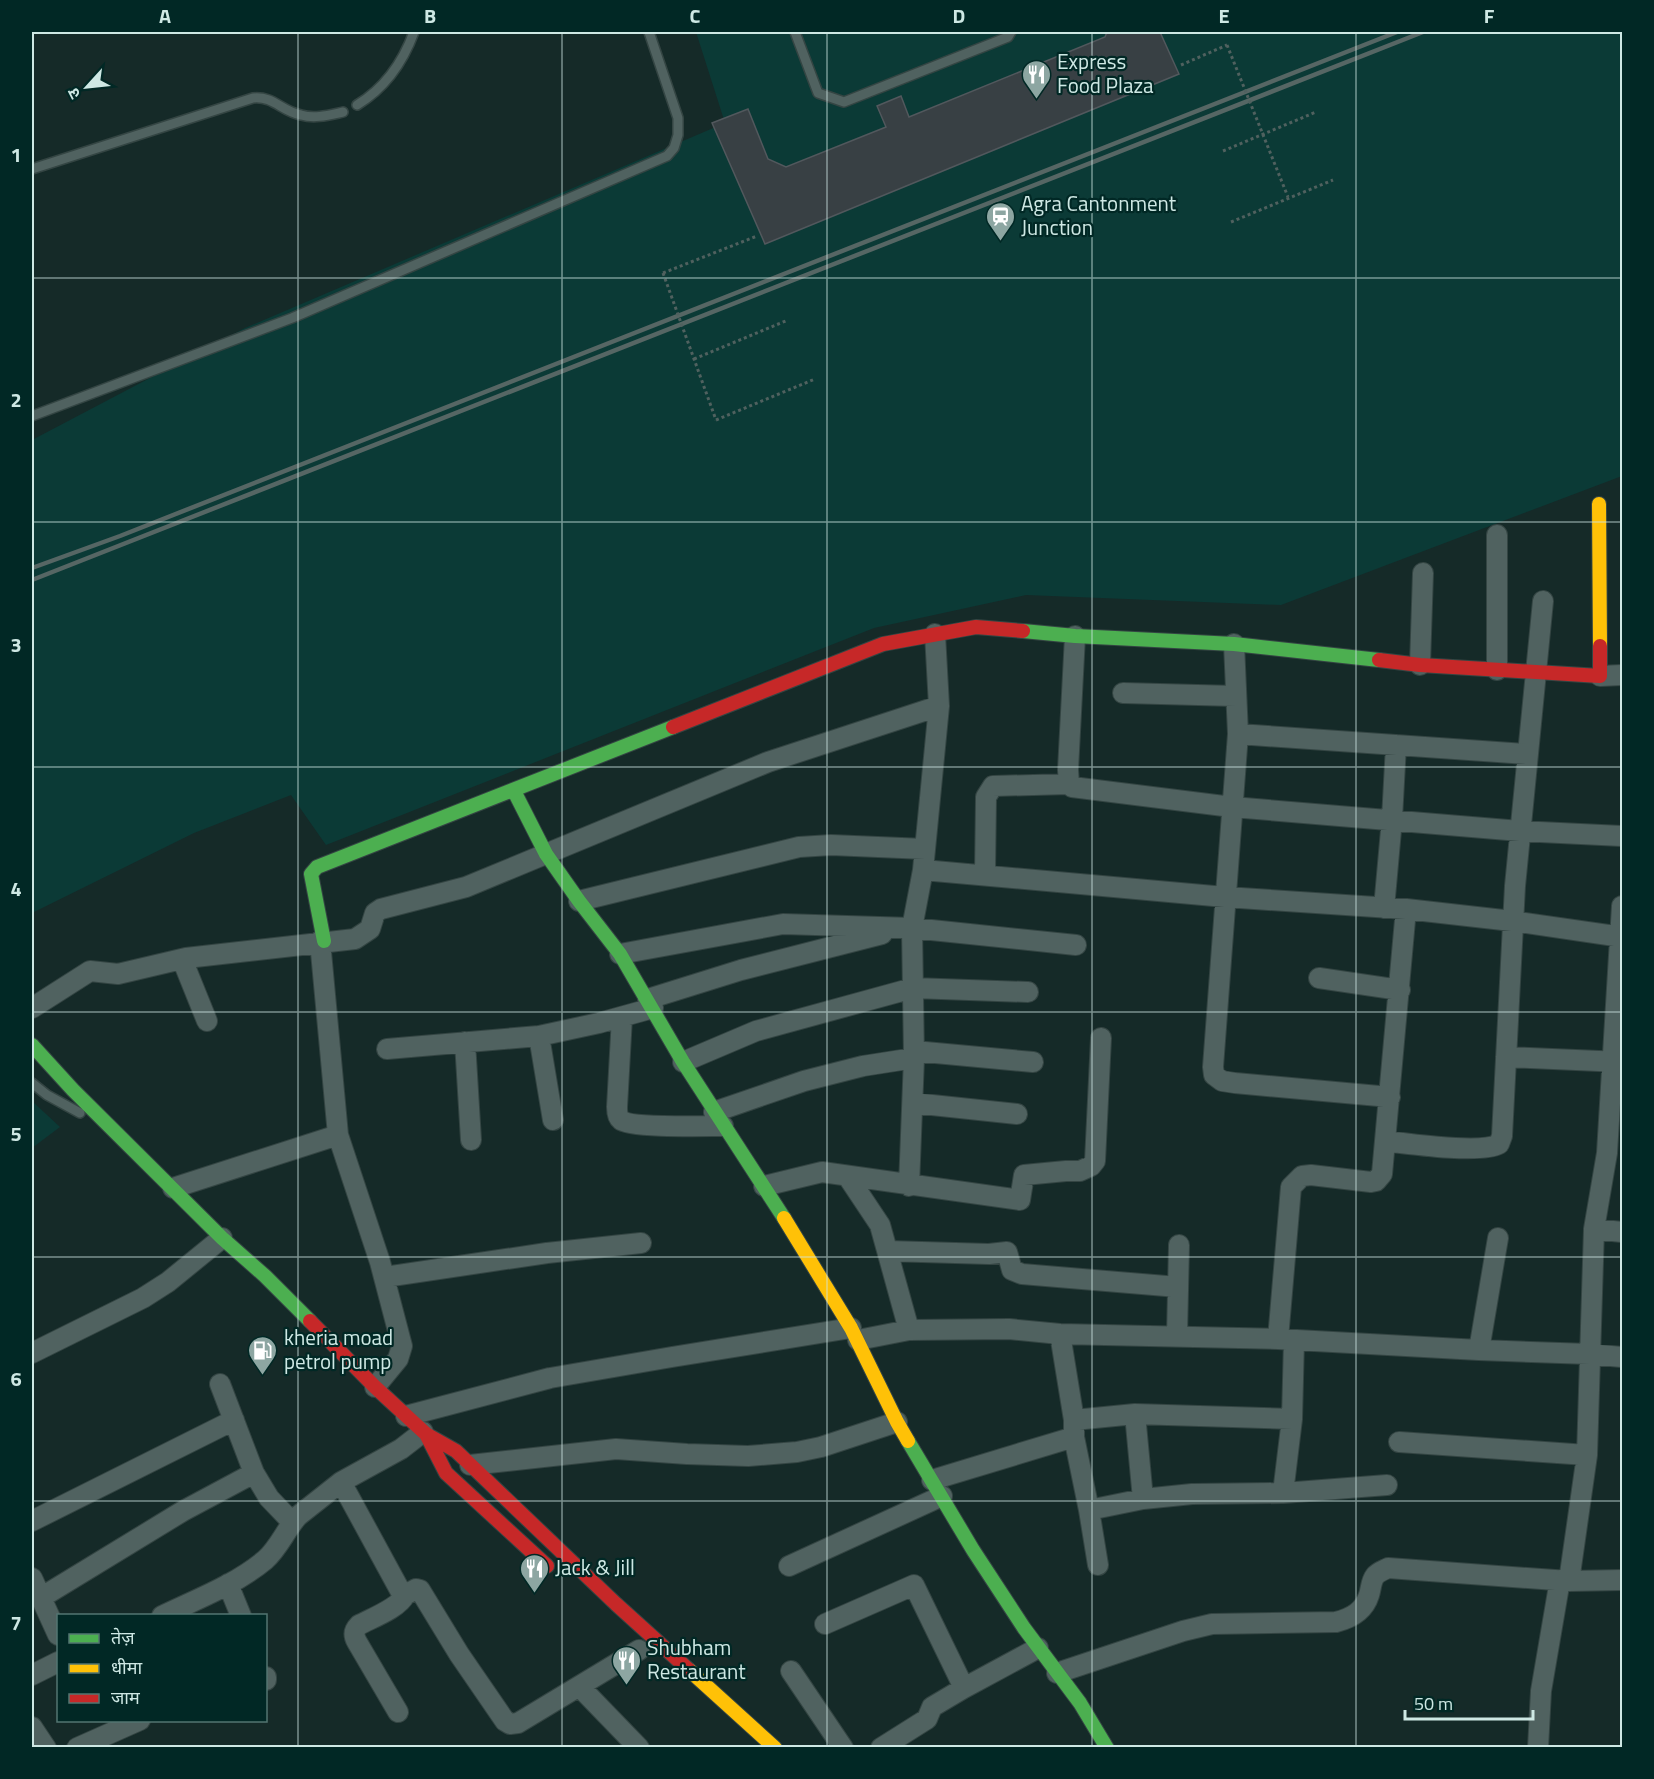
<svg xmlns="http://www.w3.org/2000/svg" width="1654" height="1779" font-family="'Titillium Web','Noto Sans Devanagari',sans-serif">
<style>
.built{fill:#0b3a36}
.building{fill:#384044;stroke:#52585d;stroke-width:1.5}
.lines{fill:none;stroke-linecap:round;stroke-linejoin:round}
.lane-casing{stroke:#344543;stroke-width:12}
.street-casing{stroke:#344543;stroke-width:22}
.fast-casing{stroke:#344543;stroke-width:16}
.slow-casing{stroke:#344543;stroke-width:16}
.jam-casing{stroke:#344543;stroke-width:16}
.path{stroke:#50615f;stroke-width:3;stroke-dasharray:3 3;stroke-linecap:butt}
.lane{stroke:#506260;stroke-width:9}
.street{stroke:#506260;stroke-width:20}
.fast{stroke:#4caf50;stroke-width:14}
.slow{stroke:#ffc107;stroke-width:14}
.jam{stroke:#c62828;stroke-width:14}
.rail{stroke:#566664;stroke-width:4.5}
.path-bridge{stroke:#50615f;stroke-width:3;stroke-dasharray:3 3;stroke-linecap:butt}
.grid{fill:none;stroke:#cee8e4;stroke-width:1.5;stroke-opacity:0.55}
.labels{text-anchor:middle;stroke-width:4.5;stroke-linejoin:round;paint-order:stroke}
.poi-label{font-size:21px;fill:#cee8e4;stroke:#012825;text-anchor:start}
.neatline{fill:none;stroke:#cee8e4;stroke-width:2}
.grid-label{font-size:20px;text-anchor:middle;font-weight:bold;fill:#cee8e4}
</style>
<rect width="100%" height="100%" fill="#152a28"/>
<path class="built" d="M696,32H1622V476L1281,605L1026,595L874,628L326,845L291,795L194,833L32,913V440L245,328L725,123Z
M32,1101L60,1127L32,1148Z"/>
<path class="building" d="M1107,32H1160L1179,74L765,244L712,123L748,109L768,159L786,167L886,127L877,106L901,96L909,117L1105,37Z"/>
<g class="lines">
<defs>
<path id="lane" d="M795,32L818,93L844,102L1008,37L1011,32
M357,105C385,88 403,62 414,32
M32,169L253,98C274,96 281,111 301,115C315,119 329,115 343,112
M32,416L292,318L667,156L674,148L678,135V118L649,32
M32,1083L47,1095L80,1113"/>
<path id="street" d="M1497,535V670
M1075,636L1068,770L1069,784L1072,787L1232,807L1520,831L1622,836
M1234,644L1238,734L1213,1067L1214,1075L1222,1081L1235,1083L1390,1097
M1420,665L1423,573
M1600,676L1622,675
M1123,693L1235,696
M1238,734L1527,754
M923,870L1225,897L1406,909L1512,921L1622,937
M985,875L986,797L993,786L1069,784
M579,901L799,847L831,845L925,849
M1384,908L1392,819L1396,745
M620,954L783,924L912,928L1076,945
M182,959L207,1021
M1319,978L1400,990
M648,999L741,970L882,934
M32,1008L90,971L118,974L186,958L355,939L370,929L375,913L381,909L466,887L768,762L939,706
M622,1017L617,1107C617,1111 617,1117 621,1120C630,1128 706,1126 723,1126
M465,1042L471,1140
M387,1049L539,1036
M914,1051L1033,1062
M1506,1057L1622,1062
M683,1062L756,1031L913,988L1028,992
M913,1103L1017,1114
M714,1112L804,1081L863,1066L914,1058
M553,1120L539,1036L599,1023L653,1008
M338,1135L380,1262L402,1346L398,1359L375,1387
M1386,1141C1410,1144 1481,1154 1499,1144L1502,1136L1515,886L1543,601
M848,1177L880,1225L909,1330
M764,1186L822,1172L1020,1200L1024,1175L1066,1171H1080L1091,1166L1095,1161L1101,1038
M909,1186L914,1058L912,928L923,870L939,706L935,634
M173,1188L338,1135L320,941
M1594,1229L1622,1232
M888,1251L989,1254L1007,1252L1012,1270L1022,1274L1178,1287
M385,1277L547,1253L641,1243
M1060,1334L1074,1420
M1177,1336L1179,1245
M1278,1339L1291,1187L1302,1176L1311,1175L1371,1182L1376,1181L1382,1174L1406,909
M858,1340L909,1330L1009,1329L1060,1334L1278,1339L1479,1350L1589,1354L1622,1357
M1479,1350L1498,1238
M32,1353L143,1298L168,1282L222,1238
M220,1384L254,1473L269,1498L292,1522
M1135,1414L1292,1419
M406,1416L550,1378L672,1357L851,1328
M1399,1442L1587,1455
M470,1465L616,1449L687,1454L748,1456L797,1452L821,1447L897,1422
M932,1480L1074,1437
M341,1482L402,1594L405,1595L416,1589L420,1590L459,1654L505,1721L510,1724L518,1723L639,1650
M1283,1493L1292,1419L1294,1340
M1089,1510L1074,1437V1420L1135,1414L1143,1499
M32,1521L234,1420
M1098,1565L1089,1510L1143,1499L1192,1494L1283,1493L1387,1485
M789,1566L942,1496
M32,1578L58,1635
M1569,1581L1587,1455L1594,1229L1607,1153L1622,906
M228,1584L241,1616
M42,1597L183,1511L254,1473
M162,1616C197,1599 235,1585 265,1560C279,1548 286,1529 298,1516L341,1482L401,1449L423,1432
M825,1624L914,1585L964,1688L1038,1648
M791,1671L843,1748
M1057,1673L1183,1631L1212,1624L1336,1622C1352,1618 1364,1611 1369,1595C1371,1589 1371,1581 1375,1576C1378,1572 1384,1570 1388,1568L1569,1581L1622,1580
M32,1675L58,1662
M266,1677V1680
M580,1687L639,1748
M398,1712L357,1642C353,1635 354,1630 359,1625C372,1618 399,1608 405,1595
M32,1727L46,1748
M77,1748L140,1720
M881,1748L927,1719L932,1707L964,1688
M1538,1748L1541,1691L1560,1580"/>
<path id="fast" d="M1023,631L1075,636L1234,644L1379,660
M514,791L546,854L579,901L620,954L683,1062L784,1218
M324,941L311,874L317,867L673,727
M32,1045L73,1090L222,1238L265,1276L310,1321
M908,1441L973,1550L1024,1628L1080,1703L1107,1748"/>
<path id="slow" d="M1599,504L1600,646
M784,1218L851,1328L897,1422L908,1441
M689,1670L775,1748"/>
<path id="jam" d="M1379,660L1420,665L1600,676V646
M673,727L883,644L976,627L1023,631
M310,1321L375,1387L426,1434L456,1451L616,1604L689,1670
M426,1434L446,1473L547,1566"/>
</defs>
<use href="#lane" class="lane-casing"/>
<use href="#street" class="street-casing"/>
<use href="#fast" class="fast-casing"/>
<use href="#slow" class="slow-casing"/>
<use href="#jam" class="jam-casing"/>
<path class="path" d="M1181,65L1227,45
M1223,151L1316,112
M1231,222L1333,180
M663,273L757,236
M694,359L788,320
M716,420L815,379"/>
<use href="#lane" class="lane"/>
<use href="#street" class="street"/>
<use href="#fast" class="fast"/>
<use href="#slow" class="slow"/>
<use href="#jam" class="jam"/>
<path class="rail" d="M32,568L120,536L1397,32
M32,580L1423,32"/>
<path class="path-bridge" d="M1227,45L1288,197
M663,273L716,420"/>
</g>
<path class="grid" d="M298,32V1748M562,32V1748M827,32V1748M1092,32V1748M1356,32V1748M32,278H1622M32,522H1622M32,767H1622M32,1012H1622M32,1257H1622M32,1501H1622"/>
<defs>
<symbol id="restaurant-pin" viewBox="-11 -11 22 30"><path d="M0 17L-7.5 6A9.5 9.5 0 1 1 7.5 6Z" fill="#8da6a2" stroke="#012825"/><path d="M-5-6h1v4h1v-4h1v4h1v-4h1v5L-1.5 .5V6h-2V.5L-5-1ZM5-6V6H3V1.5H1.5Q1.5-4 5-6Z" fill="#fff"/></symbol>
<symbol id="station-pin" viewBox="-11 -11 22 30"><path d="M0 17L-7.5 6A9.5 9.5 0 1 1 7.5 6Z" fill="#8da6a2" stroke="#012825"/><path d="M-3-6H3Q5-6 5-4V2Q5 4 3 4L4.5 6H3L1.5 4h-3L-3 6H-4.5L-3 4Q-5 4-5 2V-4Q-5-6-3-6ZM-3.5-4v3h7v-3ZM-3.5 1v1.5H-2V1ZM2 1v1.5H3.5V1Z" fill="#fff"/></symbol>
<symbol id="fuel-pin" viewBox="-11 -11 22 30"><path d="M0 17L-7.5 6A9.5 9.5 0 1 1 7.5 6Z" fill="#8da6a2" stroke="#012825"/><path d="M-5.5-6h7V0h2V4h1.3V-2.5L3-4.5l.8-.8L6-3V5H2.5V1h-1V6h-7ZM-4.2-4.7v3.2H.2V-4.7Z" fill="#fff"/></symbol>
</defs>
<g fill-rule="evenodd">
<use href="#restaurant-pin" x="1020" y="58" width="33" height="45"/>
<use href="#station-pin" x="984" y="200" width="33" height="45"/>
<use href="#fuel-pin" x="246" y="1334" width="33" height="45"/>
<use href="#restaurant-pin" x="518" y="1552" width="33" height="45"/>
<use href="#restaurant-pin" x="610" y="1644" width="33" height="45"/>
</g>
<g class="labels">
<g class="poi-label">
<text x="1057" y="69">Express<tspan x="1057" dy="24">Food Plaza</tspan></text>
<text x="1021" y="211">Agra Cantonment<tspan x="1021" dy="24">Junction</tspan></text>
<text x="284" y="1345">kheria moad<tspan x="284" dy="24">petrol pump</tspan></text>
<text x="555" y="1575">Jack &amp; Jill</text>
<text x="647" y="1655">Shubham<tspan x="647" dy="24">Restaurant</tspan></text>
</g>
</g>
<rect width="1654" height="1779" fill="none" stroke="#012825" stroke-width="66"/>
<rect x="57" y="1614" width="210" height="108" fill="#012825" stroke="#537571" stroke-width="1.5"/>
<rect x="69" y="1634" width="30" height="9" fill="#4caf50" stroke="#537571" stroke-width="1.5"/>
<text x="111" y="1644" font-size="18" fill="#cee8e4">तेज़</text>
<rect x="69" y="1664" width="30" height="9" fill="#ffc107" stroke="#537571" stroke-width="1.5"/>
<text x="111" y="1674" font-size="18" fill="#cee8e4">धीमा</text>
<rect x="69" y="1694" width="30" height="9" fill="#c62828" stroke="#537571" stroke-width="1.5"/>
<text x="111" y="1704" font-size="18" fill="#cee8e4">जाम</text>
<g transform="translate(87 87) rotate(243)" stroke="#012825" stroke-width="4.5" paint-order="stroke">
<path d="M0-4.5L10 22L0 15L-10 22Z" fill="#cee8e4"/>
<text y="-9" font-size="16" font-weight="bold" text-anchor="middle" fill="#cee8e4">उ</text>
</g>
<path d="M1405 1710v9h128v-9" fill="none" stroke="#cee8e4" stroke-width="3"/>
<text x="1414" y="1710" font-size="18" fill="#cee8e4" stroke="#012825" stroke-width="4.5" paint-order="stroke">50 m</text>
<rect x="33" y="33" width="1588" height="1713" class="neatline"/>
<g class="grid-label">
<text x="165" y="23">A</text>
<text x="430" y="23">B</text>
<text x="695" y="23">C</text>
<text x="959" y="23">D</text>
<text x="1224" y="23">E</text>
<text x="1489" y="23">F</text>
<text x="16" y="162">1</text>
<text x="16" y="407">2</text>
<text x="16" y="652">3</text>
<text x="16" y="896">4</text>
<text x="16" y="1141">5</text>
<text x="16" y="1386">6</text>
<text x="16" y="1630">7</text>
</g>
</svg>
